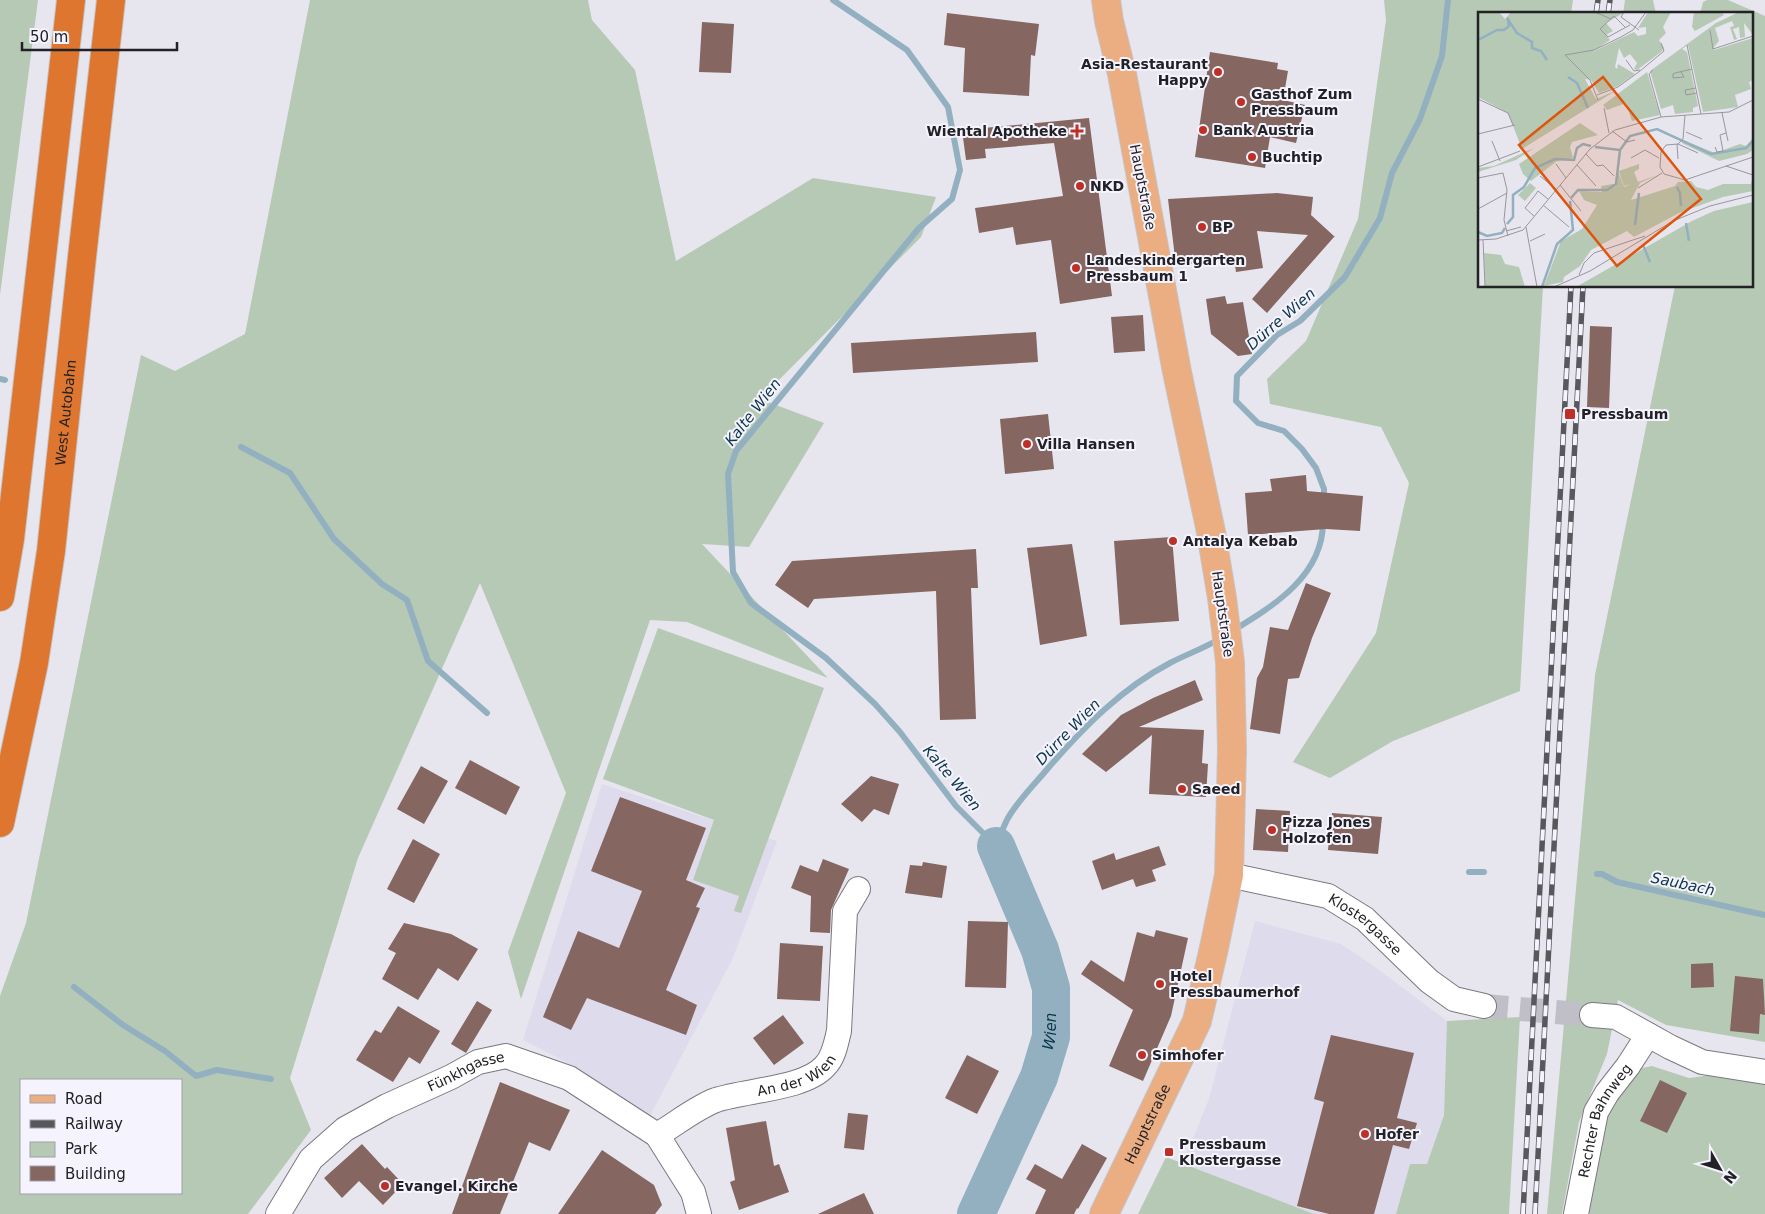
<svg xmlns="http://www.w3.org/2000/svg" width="1765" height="1214" font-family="'DejaVu Sans',sans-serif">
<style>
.built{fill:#dedbec}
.green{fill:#b6c9b5;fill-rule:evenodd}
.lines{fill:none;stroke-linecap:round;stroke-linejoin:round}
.stream{stroke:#92b0c0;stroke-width:6}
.river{stroke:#92b0c0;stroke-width:38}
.building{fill:#856661}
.minor-tunnel{stroke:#c0bfc7;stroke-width:24;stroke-dasharray:24 12;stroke-linecap:butt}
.minor-casing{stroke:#7a7881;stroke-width:26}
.primary-casing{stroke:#c6c5c6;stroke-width:30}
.motorway-casing{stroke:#c6c5c6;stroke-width:30}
.minor{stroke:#fff;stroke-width:24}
.primary{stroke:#ebad82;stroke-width:28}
.motorway{stroke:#de762f;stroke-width:28}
.rail-casing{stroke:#58575c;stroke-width:5.5}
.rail{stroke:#f5f3fd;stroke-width:4;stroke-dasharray:11;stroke-linecap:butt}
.poi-dot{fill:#be3027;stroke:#f5f3fd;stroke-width:2}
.labels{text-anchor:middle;stroke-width:4;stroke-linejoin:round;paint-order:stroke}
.poi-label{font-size:14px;font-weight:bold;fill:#222125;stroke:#f5f3fd;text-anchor:start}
.street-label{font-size:14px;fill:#222125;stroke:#f5f3fd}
.water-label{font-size:15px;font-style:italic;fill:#0c374a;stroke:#f5f3fd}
.inset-river{fill:none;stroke:#92b0c0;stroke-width:2.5}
.inset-road{fill:none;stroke:#98979e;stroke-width:1}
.view{fill:#de560d;fill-opacity:0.15;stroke:#de560d;stroke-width:2.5}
.inset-edge{fill:none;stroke:#222125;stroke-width:2.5}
</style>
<rect width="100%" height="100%" fill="#e7e6ef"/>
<path class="built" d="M602,784L777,841L732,960L650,1116L576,1067L523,1040Z
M1255,921L1341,944L1371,964L1447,1021L1444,1115L1427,1164H1410L1396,1214H1314L1183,1163L1209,1099Z"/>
<path class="green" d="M0,0H38L0,295Z
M310,0H588L592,20L635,70L676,261L813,178L936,197L921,237L760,399L824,423L749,547L702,544L828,678L687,622L650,620L521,999L508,952L566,793L480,583L358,858L290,1078L311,1130L248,1214H0V996L26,923L141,355L175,371L245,334ZM21,1080H181V1193H21Z
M1384,0H1573L1571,14H1479V286H1543L1520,691L1393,741L1330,778L1293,762L1376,633L1409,483L1381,427L1270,404L1267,379L1306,341L1358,219L1386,20Z
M1625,0H1653L1656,14H1623Z
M1707,0H1728L1765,16V1042L1666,1025L1618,1000L1607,1054L1579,1122L1562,1214H1547L1595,675L1675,286H1751V14H1700L1703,2Z
M658,628L824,688L741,913L734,911L739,896L693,880L714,820L603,779Z
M1520,1017L1509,1214H1396L1410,1164H1427L1444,1115L1447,1021Z
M1652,1066L1689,1078L1719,1074L1765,1085V1214H1587L1604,1118L1632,1070Z
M1166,1157L1314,1214H1138Z"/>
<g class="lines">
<path class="stream" d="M833,0L907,50L948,107L960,170L952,199L919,228L736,451L728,474L733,572L751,603L826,658L875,704L900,732L956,806L996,846C1000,837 1003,827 1008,818C1019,799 1035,784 1049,767C1084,727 1122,688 1170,663C1187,654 1205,648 1221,638
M0,379L5,380
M241,447L290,473L334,539L382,584L407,600L428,661L487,713
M1324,499V489L1316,468L1302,449L1284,431L1258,423L1236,401L1237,376L1277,335L1300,321L1345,277L1380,218L1392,173L1420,119L1442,56L1448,0
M1234,630C1275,605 1323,575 1323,522
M1469,872H1484
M1597,874H1602L1617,882L1765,915
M74,987L123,1025L165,1051L196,1076L217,1070L271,1079"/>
<path class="river" id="s1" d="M976,1214L1039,1077L1051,1037V988L1040,950L996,846"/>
</g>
<path class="building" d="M947,13L1039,24L1035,56L1031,55L1029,96L963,92L965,48L944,45Z
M702,22L734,24L731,73L699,72Z
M1210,52L1278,63L1277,69L1288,71L1283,100L1305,105L1296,143L1270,137L1265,168L1195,157Z
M1089,118L1112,296L1060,304L1051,240L1016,245L1013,227L979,233L975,208L1063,196L1054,143L985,149L986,158L966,160L962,130Z
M1277,193L1313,197L1311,215L1335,237H1334L1267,313L1252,299L1308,235L1257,231L1263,268L1236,272L1234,258L1176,266L1168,199Z
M1225,296L1227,304L1243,302L1252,354L1238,356L1211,334L1206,299Z
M1143,315L1145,351L1114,353L1111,317Z
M1590,326L1612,327L1609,408L1587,407Z
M1036,332L1038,362L853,373L851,343Z
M1048,414L1054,469L1005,474L1000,419Z
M1306,475L1307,491L1363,496L1360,531L1326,529L1248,535L1245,493L1272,491L1270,479Z
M1172,537L1179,621L1120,625L1114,541Z
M1072,544L1087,636L1040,645L1027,548Z
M976,549L978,588H971L976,719L940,720L936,591L814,599L808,608L775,585L792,561Z
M1306,583L1331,593L1312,638L1299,678L1288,679L1280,734L1250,729L1257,678L1263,667L1270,627L1288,630Z
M1195,680L1203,700L1139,727L1204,730L1202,763L1208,764L1206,797L1149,794L1152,735L1106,772L1082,754L1121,715L1153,698Z
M470,760L520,787L506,815L455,788Z
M421,766L448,781L424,824L397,809Z
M871,776L899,784L889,815L874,809L862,822L841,804Z
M620,797L706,828L686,880L705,888L696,907L700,908L666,990L697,1005L686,1035L587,998L571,1030L543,1017L578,931L619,948L642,891L591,871Z
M1256,809L1290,811L1288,852L1253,850Z
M1332,813L1382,817L1378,854L1328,850Z
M413,839L440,854L414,903L387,889Z
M1159,846L1166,865L1152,870L1156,881L1136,887L1133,879L1102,890L1092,861L1114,853L1116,860Z
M823,859L849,869L831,910L830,933L810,932L811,896L791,888L800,865L818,872Z
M923,862L947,866L942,898L905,893L910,865L922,866Z
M968,921L1008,922L1006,988L965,987Z
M404,923L451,934L478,949L458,981L438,968L418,1000L382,979L396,953L388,949Z
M1156,930L1188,938L1171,1016L1143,1081L1109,1066L1133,1010L1081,974L1091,960L1124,982L1137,932L1154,937Z
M780,943L823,946L820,1001L777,999Z
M1713,963L1714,987L1691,988V964Z
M1735,976L1763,979L1765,1015L1760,1014L1759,1034L1730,1031Z
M477,1001L492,1010L466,1053L451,1044Z
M398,1006L440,1031L420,1064L409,1057L393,1082L356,1060L375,1030L381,1033Z
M783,1015L804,1043L774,1065L753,1038Z
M1331,1035L1414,1053L1397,1118L1417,1123L1409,1149L1393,1145L1374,1214H1329L1297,1206L1324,1102L1314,1099Z
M967,1055L999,1071L977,1114L945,1098Z
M1660,1080L1687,1093L1667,1133L1640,1121Z
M500,1082L570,1110L550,1151L529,1142L500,1214H452Z
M848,1113L868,1115L864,1150L844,1148Z
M766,1121L774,1166L779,1164L789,1192L739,1210L730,1182L735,1180L726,1128Z
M362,1144L385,1169L387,1167L403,1184L383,1205L359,1181L342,1198L324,1178Z
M1082,1144L1107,1158L1078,1209L1077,1208L1074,1214H1035L1046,1190L1026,1179L1035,1164L1062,1179Z
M602,1150L654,1185L662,1205L655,1214H558Z
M864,1193L874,1214H818Z"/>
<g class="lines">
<path class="minor-tunnel" d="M1484,1006L1592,1015"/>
<defs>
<g id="minor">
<path id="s2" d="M1229,875L1328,896L1365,919L1429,981L1454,999L1484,1006"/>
<path d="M1592,1015L1616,1017L1670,1047L1702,1062L1765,1072"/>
<path id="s3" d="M657,1135C676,1124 695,1108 716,1100C746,1090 805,1089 825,1066C834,1057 836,1043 839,1031L845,911L858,889"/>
<path id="s4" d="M278,1214L311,1159L345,1129L387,1106L451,1077L478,1062L506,1056L569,1078L657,1135L693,1192L699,1214"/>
<path id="s5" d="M1576,1214L1596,1112L1607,1093L1628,1066L1648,1035"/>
</g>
<g id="primary">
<path id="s6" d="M1104,1214L1197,1021L1214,948L1229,875L1232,749L1230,662L1222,598L1211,532L1177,372L1122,74L1109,21L1106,0"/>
</g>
<g id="motorway">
<path d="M0,597L10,539L71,0"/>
<path id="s7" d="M0,823L34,663L51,551L82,257L111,0"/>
</g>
</defs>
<use href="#minor" class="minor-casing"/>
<use href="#primary" class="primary-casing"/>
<use href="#motorway" class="motorway-casing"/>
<use href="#minor" class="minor"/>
<use href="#primary" class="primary"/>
<use href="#motorway" class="motorway"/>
<defs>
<path id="rail" d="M1596,14L1598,0
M1608,14L1610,0
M1523,1214L1571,286
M1535,1214L1583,286"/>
</defs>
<use href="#rail" class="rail-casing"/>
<use href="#rail" class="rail"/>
</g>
<g class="poi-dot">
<circle cx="1218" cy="72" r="5"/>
<circle cx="1241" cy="102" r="5"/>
<circle cx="1203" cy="130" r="5"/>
<path d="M1074.5 123.5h5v5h5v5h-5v5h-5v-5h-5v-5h5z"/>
<circle cx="1252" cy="157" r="5"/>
<circle cx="1080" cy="186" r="5"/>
<circle cx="1202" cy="227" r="5"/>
<circle cx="1076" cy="268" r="5"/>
<rect x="1564" y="408" width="12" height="12" rx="2.5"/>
<circle cx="1027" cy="444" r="5"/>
<circle cx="1173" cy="541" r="5"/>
<circle cx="1182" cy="789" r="5"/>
<circle cx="1272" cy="830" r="5"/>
<circle cx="1160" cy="984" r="5"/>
<circle cx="1142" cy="1055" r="5"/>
<circle cx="1365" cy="1134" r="5"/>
<rect x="1164" y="1147" width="10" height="10" rx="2.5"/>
<circle cx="385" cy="1186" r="5"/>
</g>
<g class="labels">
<g class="poi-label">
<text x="1208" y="69" text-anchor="end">Asia-Restaurant<tspan x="1208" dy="16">Happy</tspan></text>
<text x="1251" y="99">Gasthof Zum<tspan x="1251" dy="16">Pressbaum</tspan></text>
<text x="1213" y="135">Bank Austria</text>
<text x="1067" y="136" text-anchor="end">Wiental Apotheke</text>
<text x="1262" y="162">Buchtip</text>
<text x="1090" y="191">NKD</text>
<text x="1212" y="232">BP</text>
<text x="1086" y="265">Landeskindergarten<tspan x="1086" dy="16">Pressbaum 1</tspan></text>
<text x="1581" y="419">Pressbaum</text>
<text x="1037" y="449">Villa Hansen</text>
<text x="1183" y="546">Antalya Kebab</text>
<text x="1192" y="794">Saeed</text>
<text x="1282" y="827">Pizza Jones<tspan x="1282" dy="16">Holzofen</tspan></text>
<text x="1170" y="981">Hotel<tspan x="1170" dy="16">Pressbaumerhof</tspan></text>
<text x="1152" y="1060">Simhofer</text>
<text x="1375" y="1139">Hofer</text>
<text x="1179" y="1149">Pressbaum<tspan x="1179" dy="16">Klostergasse</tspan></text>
<text x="395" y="1191">Evangel. Kirche</text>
</g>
<g class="street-label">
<text transform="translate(1143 187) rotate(79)" y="5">Hauptstraße</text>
<text dy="5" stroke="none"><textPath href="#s7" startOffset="416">West Autobahn</textPath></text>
<text transform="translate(1223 614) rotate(82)" y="5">Hauptstraße</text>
<text dy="5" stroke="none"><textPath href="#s2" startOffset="148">Klostergasse</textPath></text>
<text dy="5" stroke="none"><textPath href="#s3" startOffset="154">An der Wien</textPath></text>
<text dy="5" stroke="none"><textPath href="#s4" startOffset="244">Fünkhgasse</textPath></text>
<text dy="5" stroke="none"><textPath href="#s5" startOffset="99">Rechter Bahnweg</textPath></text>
<text dy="5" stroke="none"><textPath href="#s6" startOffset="100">Hauptstraße</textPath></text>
</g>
<g class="water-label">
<text transform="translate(1281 319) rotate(-41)" y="5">Dürre Wien</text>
<text transform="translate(753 412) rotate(-52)" y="5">Kalte Wien</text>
<text transform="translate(1068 732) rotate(-46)" y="5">Dürre Wien</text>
<text transform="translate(952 778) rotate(50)" y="5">Kalte Wien</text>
<text transform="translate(1683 884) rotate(12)" y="5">Saubach</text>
<text dy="5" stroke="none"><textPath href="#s1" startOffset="198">Wien</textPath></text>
</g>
</g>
<g transform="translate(1478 12)">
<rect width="275" height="275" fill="#e7e6ef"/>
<path d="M0,0H21L27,7L33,0H147L128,11L135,19L128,23L132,28L114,40L156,20L160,24L168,22V15L160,16L170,0H193L185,15L188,21L181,28L186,36L183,40L159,58L156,57L159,51L152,42L146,46L141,36L137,55L139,57L140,52L157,62L140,74L121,81L113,68L107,67L118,87L139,78L44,137L30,101L0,85ZM216,0H244L246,3L217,19L214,15ZM261,0H275V23L266,11L267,25L262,26L261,15L255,17L259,27L256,28L252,15L256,14L254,9L237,16L241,29L236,35V38L275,26V68L271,70L273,77L257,83L260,95L225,100L210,33L204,37L209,40L220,94L215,96V100L197,102L195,93L183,97L172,59L238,11ZM169,60L182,103L154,109L148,91L129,98L125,93ZM102,111L120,123L94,130L92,135L95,146L79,149L53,169L45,162L41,152ZM275,126V138L269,142L241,149L204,131L205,128L237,141L262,132L268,134ZM56,136L38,148L0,160V156L16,154ZM161,152V157L156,160L160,170L179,163L162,171L153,188L197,174L200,170L213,169L218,175L230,178L245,172H273L275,165V179L245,185L201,201L156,225L149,219L113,238L102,254L86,265L85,270L66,274L83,229L104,217L119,193L106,188L101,179L124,180L123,174L135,172L138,175L140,159L146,175L153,172L146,174L141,159ZM52,171L58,176L47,189L40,183ZM275,190V275H98L214,209L236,199ZM6,241L23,243L27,252L41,255L47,275L7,274Z" fill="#b6c9b5"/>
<path class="inset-river" d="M29,6L39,21L54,30V36L63,39L69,48M0,28L19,18H26L31,14L30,7M90,65L99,71L110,96M142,138L152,124L179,117L233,142L268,136L275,129M199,175L202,181L203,194M93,186L100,178H129L138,172L142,138L117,135M208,211L211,229M29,212L35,205V183L46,175L57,156L77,147L96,148L99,136L105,132L113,134M157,213L161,181M0,220L9,224L24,221L27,216M165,233L172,250M64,275L79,232L95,218L92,189"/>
<path class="inset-road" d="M117,0L133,7M146,0L143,5L161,18M147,15L136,4L122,17L130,25L152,13M232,18L235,37L275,24M209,33L223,102M148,48L156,59L162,58M175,58L171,62L183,105M203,60L206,65L195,66V62L197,61L214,57M218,76L207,78L208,83L219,81M119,83L140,75L162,59L186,39L183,31M0,87L30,101L35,113M120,88L112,68L87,43L116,38L143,25L155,18L168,0M126,96L131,121M244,101L250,129M207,103L205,127L200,132L188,133L183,140L182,155L186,162L207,168L275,145M134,119L149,130L157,128M208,120L224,127M0,122L37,113M14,129L22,149M199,132L200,147M200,132L220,141M237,135L239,140L245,139L242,123L248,121M108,142L119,154L125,153L136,164M153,146L167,138L181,146M78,152L88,166M99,153L118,174M248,154L275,163M0,155L42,139M62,164L78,177M0,166L25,161L29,178L26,208L30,224M82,173L103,199M160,176L184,161M65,193L91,215M0,197L29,181M56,204L47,196L58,182L60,179L70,187M48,215L59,275M28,219L43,215M0,228L18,227L45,218L112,137L137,118L183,105L251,100L275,88M5,228L7,274M52,229L67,222M101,263L106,251L116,241L167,224M76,275L112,259L195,209L232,194L275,183"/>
<path class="view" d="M125,65L223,187L139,254L41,133Z"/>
<rect width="275" height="275" class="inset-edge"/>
</g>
<rect x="20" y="1079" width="162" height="115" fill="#f5f3fd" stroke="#a19fa7"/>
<rect x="30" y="1095" width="25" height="8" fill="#ebad82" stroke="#a19fa7"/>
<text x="65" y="1104" font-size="15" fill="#222125">Road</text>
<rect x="30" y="1120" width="25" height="8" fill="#58575c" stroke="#a19fa7"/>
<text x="65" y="1129" font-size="15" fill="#222125">Railway</text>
<rect x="30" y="1142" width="25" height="15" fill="#b6c9b5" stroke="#a19fa7"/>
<text x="65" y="1154" font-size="15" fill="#222125">Park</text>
<rect x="30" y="1166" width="25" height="15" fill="#856661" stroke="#a19fa7"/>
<text x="65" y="1179" font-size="15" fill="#222125">Building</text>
<g transform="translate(1720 1169) rotate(129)" stroke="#f5f3fd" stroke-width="4" paint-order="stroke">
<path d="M0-4L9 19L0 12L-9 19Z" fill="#222125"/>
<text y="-8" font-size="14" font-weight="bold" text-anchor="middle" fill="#222125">N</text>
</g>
<path d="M22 42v8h155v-8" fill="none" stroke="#222125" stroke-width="2.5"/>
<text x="30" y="42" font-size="15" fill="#222125" stroke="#f5f3fd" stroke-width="4" paint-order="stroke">50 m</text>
</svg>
